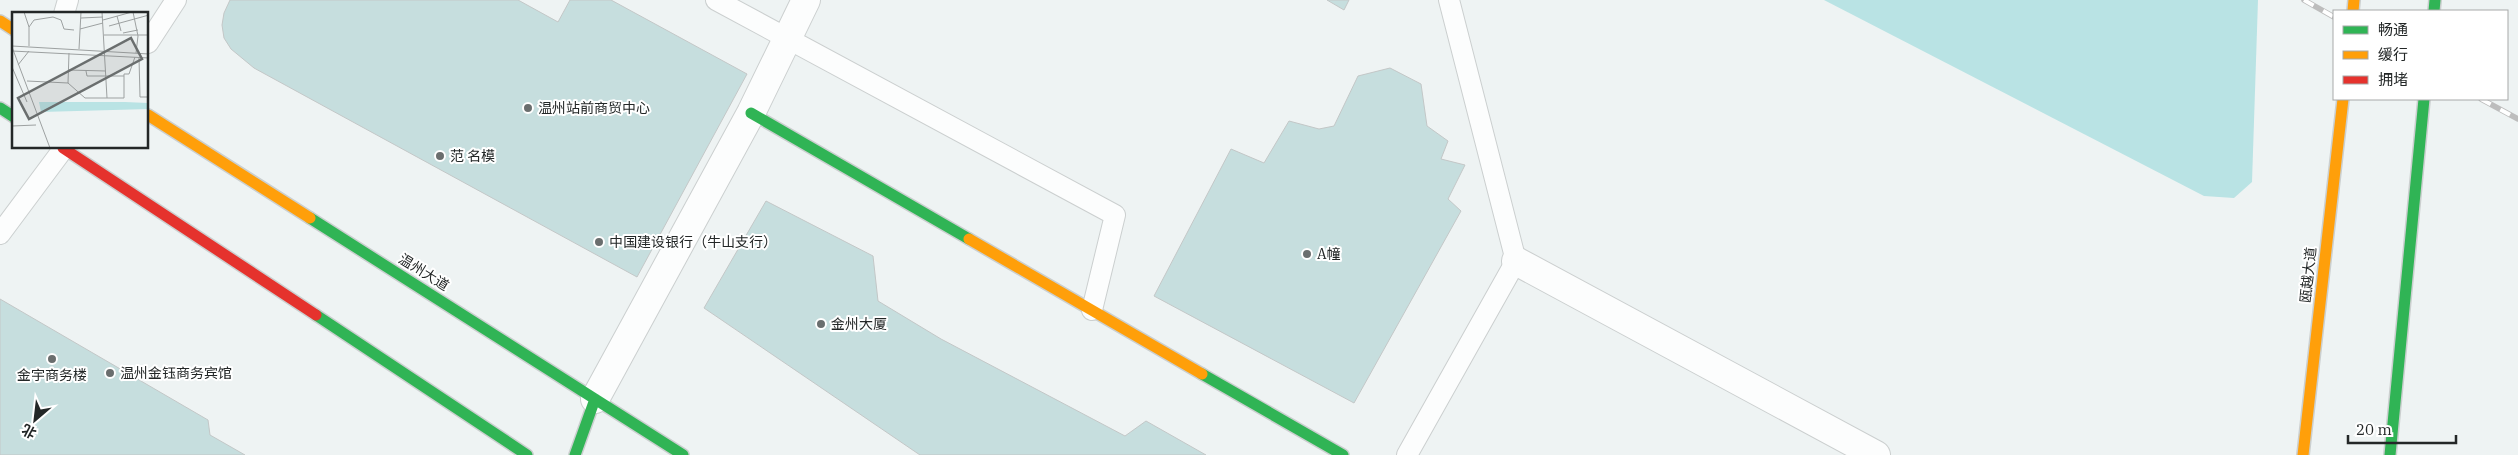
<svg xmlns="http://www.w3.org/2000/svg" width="2518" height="455" font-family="'IBM Plex Serif','Noto Sans SC',serif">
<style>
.green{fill:#b9e3e4}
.building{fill:#c6dede;stroke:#c3c7c7}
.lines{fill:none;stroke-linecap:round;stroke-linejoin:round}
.lane-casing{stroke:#cbcfcf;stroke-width:22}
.street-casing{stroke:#cbcfcf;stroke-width:30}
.fast-casing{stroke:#cbcfcf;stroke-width:14}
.slow-casing{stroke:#cbcfcf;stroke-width:14}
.jam-casing{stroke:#cbcfcf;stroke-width:14}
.lane{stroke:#fcfdfd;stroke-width:20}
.street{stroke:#fcfdfd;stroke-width:28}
.fast{stroke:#30b455;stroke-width:11}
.slow{stroke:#ff9f0a;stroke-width:11}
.jam{stroke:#e5322d;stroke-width:11}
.rail-casing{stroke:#bdbdbd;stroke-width:5.5}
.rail{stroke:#fff;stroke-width:4;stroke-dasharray:11;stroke-linecap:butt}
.poi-dot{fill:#6a6e6e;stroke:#fff;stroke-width:2}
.labels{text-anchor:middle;stroke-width:4;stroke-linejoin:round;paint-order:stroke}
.poi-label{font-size:14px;fill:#232727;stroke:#fff;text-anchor:start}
.street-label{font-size:14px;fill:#232727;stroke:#fff}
.inset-road{fill:none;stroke:#9da1a1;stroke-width:1}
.view{fill:#6a6e6e;fill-opacity:0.15;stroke:#6a6e6e;stroke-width:2.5}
.inset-edge{fill:none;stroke:#232727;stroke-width:2.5}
</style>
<rect width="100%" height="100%" fill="#eef3f3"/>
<path class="green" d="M1824,0H2258L2252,182L2234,198L2204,196Z"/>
<path class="building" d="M230,0H518L558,22L570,0H611L747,74L637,277L254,68L231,49L224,38L222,25L224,13Z
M1327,0H1349L1344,10Z
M1390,68L1421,84L1427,126L1448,141L1441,159L1465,165L1448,199L1461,211L1354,403L1154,296L1231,149L1264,163L1289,121L1319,129L1334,126L1358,76Z
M766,201L873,256L878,301L941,339L1125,436L1146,421L1206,455H920L704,308Z
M0,299L208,420L210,435L245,455H0Z"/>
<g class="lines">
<defs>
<path id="lane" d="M716,0L1115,215L1092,310
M64,14L68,0
M148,43L176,0
M0,234L64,148
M1407,455L1516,261L1449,0"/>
<path id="street" d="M1516,261L1876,455
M595,399L751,113L806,0"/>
<path id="fast" d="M2434,11L2435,0
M0,108L14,117
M751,113L969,239
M310,218L683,455
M316,315L527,455
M1202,374L1343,455
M575,455L595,399
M2390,455L2424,99"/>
<path id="slow" d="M2353,11L2354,0
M0,21L14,30
M148,115L310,218
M969,239L1202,374
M2303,455L2343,99"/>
<path id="jam" d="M63,148L316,315"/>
</defs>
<use href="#lane" class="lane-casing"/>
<use href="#street" class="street-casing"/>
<use href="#fast" class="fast-casing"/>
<use href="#slow" class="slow-casing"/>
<use href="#jam" class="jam-casing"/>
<use href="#lane" class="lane"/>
<use href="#street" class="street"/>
<use href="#fast" class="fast"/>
<use href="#slow" class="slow"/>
<use href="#jam" class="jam"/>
<defs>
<path id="rail" d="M2304,0L2334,17
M2481,99L2518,119"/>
</defs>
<use href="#rail" class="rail-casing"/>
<use href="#rail" class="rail"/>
</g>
<g class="poi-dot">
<circle cx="528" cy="108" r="5"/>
<circle cx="440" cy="156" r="5"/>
<circle cx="599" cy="242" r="5"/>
<circle cx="1307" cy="254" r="5"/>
<circle cx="821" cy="324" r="5"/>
<circle cx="52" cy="359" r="5"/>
<circle cx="110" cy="373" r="5"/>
</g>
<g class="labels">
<g class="poi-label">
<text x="538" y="113">温州站前商贸中心</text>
<text x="450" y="161">范 名模</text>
<text x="609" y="247">中国建设银行（牛山支行）</text>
<text x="1317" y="259">A幢</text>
<text x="831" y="329">金州大厦</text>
<text x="120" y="378">温州金钰商务宾馆</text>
<text x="52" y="380" text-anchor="middle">金宇商务楼</text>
</g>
<g class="street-label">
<text transform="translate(424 272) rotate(32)" y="5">温州大道</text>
<text transform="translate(2308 275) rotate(-84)" y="5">瓯越大道</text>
</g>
</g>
<g transform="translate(12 12)">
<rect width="136" height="136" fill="#eef3f3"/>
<path d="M27,90H113L136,91L137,97L29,100Z" fill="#b9e3e4"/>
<path class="inset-road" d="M12,0L17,15V34M90,0L95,86M121,0L126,24L124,41M105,4L109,19M69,6L91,5M91,8L120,0M97,14L137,3M17,15L22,8L41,5L49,8L52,17L62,18M68,17L91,11M111,21L126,18M92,23H137M0,34L137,42M0,35L38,136M67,37L69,0M0,39L137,46M57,41L56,71L73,86H112V62H117L123,45M127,46L128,85H137M6,53L17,39M0,55L15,90M56,58L94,59M74,59L75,64H112M15,69L56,71M0,114L24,113"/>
<path class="view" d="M119,26L130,47L17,107L6,86Z"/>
<rect width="136" height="136" class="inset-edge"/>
</g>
<rect x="2333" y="10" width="175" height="90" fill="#ffffff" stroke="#a7a9a9"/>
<rect x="2343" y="26" width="25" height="8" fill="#30b455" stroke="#a7a9a9"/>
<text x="2378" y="35" font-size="15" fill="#232727">畅通</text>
<rect x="2343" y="51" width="25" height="8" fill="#ff9f0a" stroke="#a7a9a9"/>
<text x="2378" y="60" font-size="15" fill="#232727">缓行</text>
<rect x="2343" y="76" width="25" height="8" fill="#e5322d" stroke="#a7a9a9"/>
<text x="2378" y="85" font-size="15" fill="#232727">拥堵</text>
<g transform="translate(35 420) rotate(208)" stroke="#ffffff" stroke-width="4" paint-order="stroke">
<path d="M0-4L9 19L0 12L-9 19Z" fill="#232727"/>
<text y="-8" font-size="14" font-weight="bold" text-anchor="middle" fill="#232727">北</text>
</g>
<path d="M2348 435v8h108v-8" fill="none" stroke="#232727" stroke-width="2.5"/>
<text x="2356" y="435" font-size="15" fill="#232727" stroke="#ffffff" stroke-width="4" paint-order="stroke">20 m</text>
</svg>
